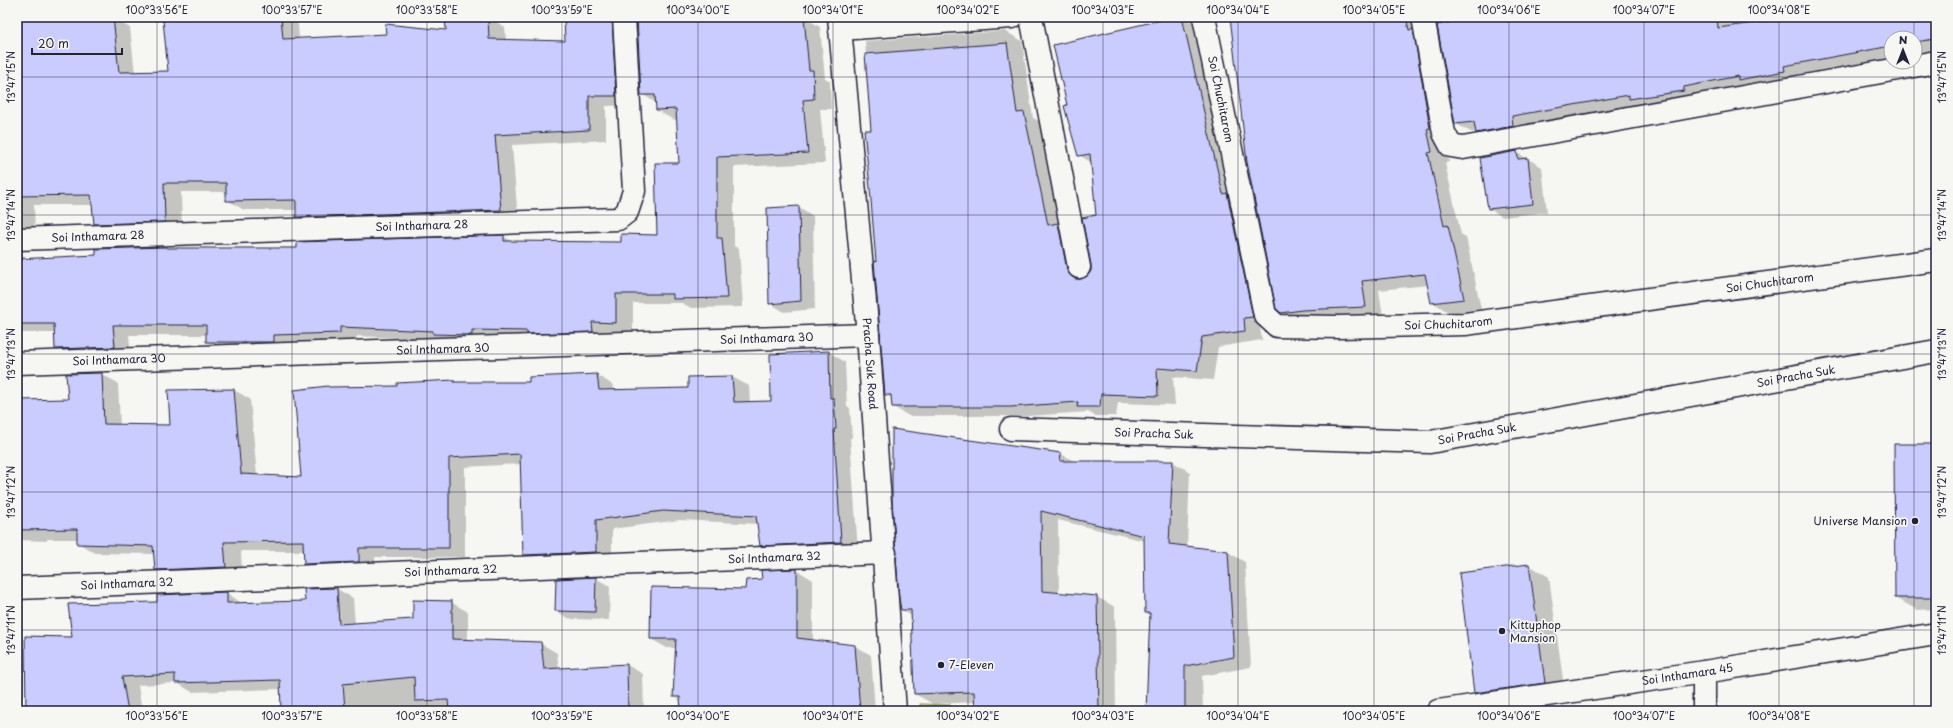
<svg xmlns="http://www.w3.org/2000/svg" width="1953" height="728" font-family="'Playpen Sans',sans-serif">
<style>
.green{fill:#cadf94;stroke:#768068}
.shadow{fill:#0003;fill-rule:evenodd}
.building{fill:#caccff;stroke:#22223b}
.lines{fill:none;stroke-linecap:round;stroke-linejoin:round}
.minor-casing{stroke:#22223b;stroke-width:25}
.minor{stroke:#f6f6f2;stroke-width:22}
.ticks{fill:none;stroke:#22223b;stroke-width:1;stroke-opacity:0.45}
.poi-dot{fill:#22223b;stroke:#f6f6f2;stroke-width:1.5}
.labels{text-anchor:middle;stroke-width:3.5;stroke-linejoin:round;paint-order:stroke}
.street-label{font-size:11px;fill:#22223b;stroke:#f6f6f2}
.poi-label{font-size:11px;fill:#22223b;stroke:#f6f6f2;text-anchor:start}
.neatline{fill:none;stroke:#22223b;stroke-width:1.5}
.ticks-label{font-size:10px;text-anchor:middle;fill:#22223b}
</style>
<rect width="100%" height="100%" fill="#f6f6f2"/>
<filter id="ink" filterUnits="userSpaceOnUse"><feTurbulence type="fractalNoise" baseFrequency=".025" numOctaves="2"/><feDisplacementMap in="SourceGraphic" scale="8" xChannelSelector="R" yChannelSelector="G"/><feConvolveMatrix kernelMatrix="1 2 1 2 8 2 1 2 1" color-interpolation-filters="sRGB"/></filter>
<g filter="url(#ink)">
<path class="green" d="M920,704L950,705L955,711H921Z"/>
<path class="shadow" d="M17,17L113,18L130,28L135,73L169,72L222,17H286L298,24L299,39L447,31L480,17H488L505,27L506,40L566,42L565,17H634L633,105L606,106V140L512,145L518,220L315,227L297,217V210H244L227,200V192H181L182,231L112,233L94,223L93,205H34L35,236L23,243L21,250L23,255L30,259L97,256L165,248L168,249H298L503,236L513,242L622,243L658,236L680,164L678,119L674,120L656,110V103L642,94L637,17H809V20L820,27L825,78L830,81L831,109H820L825,163L734,167V246L739,249L743,307L691,308L682,303H633V332L608,331L609,341L444,340L357,336V343L224,352L207,342V335H129L131,357L73,359L56,349L55,333H17Z
M1179,17H1183L1199,26L1269,326L1260,327L1262,340L1218,347L1213,380L1173,377L1175,405L1118,403L1116,416H1095L1088,412L1028,416H909L893,407L892,398L886,395L877,263L872,131L865,41L1005,31L1022,41L1033,118L1041,122L1074,234L1083,279L1088,277L1092,271L1097,216L1092,163L1079,155L1068,106ZM1058,230H1060L1069,274L1067,275Z
M1231,17H1422L1449,162L1445,163L1461,234L1466,237L1481,309L1450,313L1432,302L1429,285L1379,290L1383,316L1300,322L1282,312Z
M1480,17H1936V50L1915,53V38H1891V58L1798,74L1799,79L1645,107L1639,104L1527,124L1528,134L1491,141L1476,132H1471L1456,124Z
M1516,152L1542,167L1547,212L1503,217L1489,209Z
M799,207L813,216L815,309L784,312L770,303Z
M829,352L845,362L847,406L850,408L852,438H850L858,551L777,554L761,545L758,524L680,520L612,529V561L541,564L524,554L521,464L465,467V557H375V571L321,573L305,563L304,551H241L242,576L172,579L156,569L155,554L95,553L78,543V539H47V541L17,540V401L69,400L101,374L118,383L120,425L171,426L234,390L250,399L257,476L302,478L331,388L398,387L454,381L457,383H530L597,375L613,385L614,391L689,388V378L732,377L749,386L750,403L772,402Z
M893,430L1061,454L1076,462H1173L1190,472L1187,547L1228,552L1245,562L1251,667L1202,676L1203,711H1147L1151,616L1146,613L1145,541L1058,520L1059,594L1097,597L1115,607L1116,711H976V702L933,704L915,694L912,616L902,610Z
M1936,445V609L1917,610L1896,598Z
M1529,565L1549,577L1565,694L1496,704L1475,692Z
M797,570L813,580V641L855,646L871,655L875,711H681V701L674,696L676,648H667L651,639L763,580Z
M595,578L610,586L609,620L570,619L556,611Z
M337,589L353,598L355,624L414,619L451,602L468,612V641L540,643L557,653L559,669L627,665L643,674L644,711H282L281,689L192,692L177,683L138,685L142,711H27L26,637L73,638L158,603L227,593L243,604L306,602Z"/>
<path class="building" d="M17,17H113L119,72L168,71L163,20L221,17H281L283,39L386,34L385,24L446,30L445,17H488L489,39L565,41L564,17H612L616,96H589V130L495,135L501,210L296,217V200L226,201V183H164L165,222L94,224L91,195L17,196V82H19Z
M637,17H804L809,70H813L814,99L803,100L808,153L717,157V238H722L727,298L673,299V294H616V323L592,322L593,332L527,334V331L472,330V335L433,334V331L340,327V333L274,335V342H206V325H113L115,347L55,349L54,324H17V259L96,255V249L166,247V248H297V242L504,235V241L621,242V234L657,235L655,163H679L676,109L656,110L655,95H641Z
M1174,17H1182L1223,194L1227,193L1253,317L1244,318L1245,331L1202,337L1197,371L1157,368L1158,396L1101,394L1100,407H1077L1078,402L1011,407H892L891,395H885L874,261L876,262L870,188L864,130H871L865,54L1007,43L1017,113L1024,112L1048,225L1058,223L1067,270L1070,275L1075,279H1081L1087,276L1091,271V265L1082,218L1096,215L1090,154L1078,156L1064,106L1067,105L1053,45Z
M1230,17H1406L1409,30L1413,29L1430,128L1427,129L1432,152L1428,153L1444,226L1448,225L1464,299L1431,303L1425,274L1362,281L1366,307L1302,310L1281,313L1276,309L1247,162Z
M1475,17H1717L1718,28L1796,17H1931L1935,39L1915,42V38H1891V46L1784,66L1785,71L1738,80V76L1684,87V91L1629,99V95L1512,116L1513,126L1476,133L1474,122L1455,124L1437,25Z
M1517,151L1518,159L1528,158L1533,204L1488,209L1480,158Z
M799,206L801,301L769,304L767,208Z
M829,351L830,398H834L836,429H834L841,542L760,546L756,516L663,511L596,520V552L523,555L520,454L449,458V548H359V562L304,564L303,541L224,542L226,567L155,570L153,546L77,544V529L17,530V408H19V400L68,399L66,374L102,373L104,424L170,425L168,390L234,389L241,474L301,477L294,390L328,386L329,387L397,386V383L454,380V382H529V377L597,374L599,390L688,388V377L732,376L734,402L771,401L770,354Z
M892,429L1061,453L1060,461H1173L1169,544L1228,551L1234,657L1185,666V711H1146L1150,613H1145L1144,536L1041,511L1042,591L1097,596L1099,711H975L974,692L914,694L911,610H901L899,598L892,501Z
M1894,444H1936V598H1895Z
M1529,564L1545,683L1474,693L1459,573Z
M797,569V638L855,645L860,711H681L680,697H673L676,639H650L651,587L745,589L746,580L762,579L761,570Z
M596,577L595,612L555,611L556,579Z
M337,588L339,624L413,619V600L452,601V639L541,642L544,669L627,664L628,711H449L448,700L415,701L414,677L343,684L345,709L281,711L280,680L175,683V674L122,677L128,711H26L25,636L72,637L68,604L157,602V595L227,592V603L305,601L304,589Z"/>
<g class="lines">
<defs>
<g id="minor">
<path id="s1" d="M839,17L868,335L895,711"/>
<path d="M1031,17L1079,267"/>
<path id="s2" d="M1204,17L1265,315L1277,326L1339,327L1465,324L1936,260"/>
<path d="M1423,17L1444,133L1451,146L1463,148L1936,62"/>
<path d="M840,29L1012,17"/>
<path id="s3" d="M17,239L618,219L627,212L634,191L624,17"/>
<path id="s4" d="M17,363L868,335"/>
<path id="s5" d="M1011,429L1430,442L1936,351"/>
<path id="s6" d="M17,588L885,553"/>
<path d="M1704,672V711"/>
<path id="s7" d="M1438,711L1704,672L1936,634"/>
</g>
</defs>
<use href="#minor" class="minor-casing"/>
<use href="#minor" class="minor"/>
</g>
</g>
<path class="ticks" d="M22,17V711M157,17V711M292,17V711M427,17V711M562,17V711M698,17V711M833,17V711M968,17V711M1103,17V711M1238,17V711M1374,17V711M1509,17V711M1644,17V711M1779,17V711M1914,17V38M1914,62V711M17,77H1936M17,215H1936M17,354H1936M17,492H1936M17,630H1936"/>
<g class="poi-dot">
<circle cx="1915" cy="521" r="4"/>
<circle cx="1502" cy="631" r="4"/>
<circle cx="941" cy="665" r="4"/>
</g>
<g class="labels">
<g class="street-label">
<text dy="4" stroke="none"><textPath href="#s2" startOffset="84">Soi Chuchitarom</textPath></text>
<text dy="4" stroke="none"><textPath href="#s3" startOffset="405">Soi Inthamara 28</textPath></text>
<text dy="4" stroke="none"><textPath href="#s3" startOffset="81">Soi Inthamara 28</textPath></text>
<text dy="4" stroke="none"><textPath href="#s2" startOffset="816">Soi Chuchitarom</textPath></text>
<text dy="4" stroke="none"><textPath href="#s2" startOffset="492">Soi Chuchitarom</textPath></text>
<text dy="4" stroke="none"><textPath href="#s4" startOffset="750">Soi Inthamara 30</textPath></text>
<text dy="4" stroke="none"><textPath href="#s4" startOffset="426">Soi Inthamara 30</textPath></text>
<text dy="4" stroke="none"><textPath href="#s4" startOffset="102">Soi Inthamara 30</textPath></text>
<text dy="4" stroke="none"><textPath href="#s1" startOffset="348">Pracha Suk Road</textPath></text>
<text dy="4" stroke="none"><textPath href="#s5" startOffset="791">Soi Pracha Suk</textPath></text>
<text dy="4" stroke="none"><textPath href="#s5" startOffset="143">Soi Pracha Suk</textPath></text>
<text dy="4" stroke="none"><textPath href="#s5" startOffset="467">Soi Pracha Suk</textPath></text>
<text dy="4" stroke="none"><textPath href="#s6" startOffset="758">Soi Inthamara 32</textPath></text>
<text dy="4" stroke="none"><textPath href="#s6" startOffset="434">Soi Inthamara 32</textPath></text>
<text dy="4" stroke="none"><textPath href="#s6" startOffset="110">Soi Inthamara 32</textPath></text>
<text dy="4" stroke="none"><textPath href="#s7" startOffset="252">Soi Inthamara 45</textPath></text>
</g>
<g class="poi-label">
<text x="1907" y="525" text-anchor="end">Universe Mansion</text>
<text x="1510" y="629">Kittyphop<tspan x="1510" dy="13">Mansion</tspan></text>
<text x="949" y="669">7-Eleven</text>
</g>
</g>
<rect width="1953" height="728" fill="none" stroke="#f6f6f2" stroke-width="44"/>
<g transform="translate(1903 50)"><circle r="19" fill="#f6f6f2" stroke="#a1a1a9"/>
<path d="M0-3L7 15L0 10L-7 15Z" fill="#22223b"/>
<text y="-6" font-size="11" font-weight="bold" text-anchor="middle" fill="#22223b">N</text>
</g>
<path d="M32 48v6h90v-6" fill="none" stroke="#22223b" stroke-width="2"/>
<text x="38" y="48" font-size="12" fill="#22223b" stroke="#f6f6f2" stroke-width="3" paint-order="stroke">20 m</text>
<rect x="22" y="22" width="1909" height="684" class="neatline"/>
<g class="ticks-label">
<text x="157" y="14">100°33'56"E</text>
<text x="292" y="14">100°33'57"E</text>
<text x="427" y="14">100°33'58"E</text>
<text x="562" y="14">100°33'59"E</text>
<text x="698" y="14">100°34'00"E</text>
<text x="833" y="14">100°34'01"E</text>
<text x="968" y="14">100°34'02"E</text>
<text x="1103" y="14">100°34'03"E</text>
<text x="1238" y="14">100°34'04"E</text>
<text x="1374" y="14">100°34'05"E</text>
<text x="1509" y="14">100°34'06"E</text>
<text x="1644" y="14">100°34'07"E</text>
<text x="1779" y="14">100°34'08"E</text>
<text transform="translate(11 77) rotate(-90)" y="4">13°47'15"N</text>
<text transform="translate(1942 77) rotate(-90)" y="4">13°47'15"N</text>
<text transform="translate(11 215) rotate(-90)" y="4">13°47'14"N</text>
<text transform="translate(1942 215) rotate(-90)" y="4">13°47'14"N</text>
<text transform="translate(11 354) rotate(-90)" y="4">13°47'13"N</text>
<text transform="translate(1942 354) rotate(-90)" y="4">13°47'13"N</text>
<text transform="translate(11 492) rotate(-90)" y="4">13°47'12"N</text>
<text transform="translate(1942 492) rotate(-90)" y="4">13°47'12"N</text>
<text transform="translate(11 630) rotate(-90)" y="4">13°47'11"N</text>
<text transform="translate(1942 630) rotate(-90)" y="4">13°47'11"N</text>
<text x="157" y="720">100°33'56"E</text>
<text x="292" y="720">100°33'57"E</text>
<text x="427" y="720">100°33'58"E</text>
<text x="562" y="720">100°33'59"E</text>
<text x="698" y="720">100°34'00"E</text>
<text x="833" y="720">100°34'01"E</text>
<text x="968" y="720">100°34'02"E</text>
<text x="1103" y="720">100°34'03"E</text>
<text x="1238" y="720">100°34'04"E</text>
<text x="1374" y="720">100°34'05"E</text>
<text x="1509" y="720">100°34'06"E</text>
<text x="1644" y="720">100°34'07"E</text>
<text x="1779" y="720">100°34'08"E</text>
</g>
</svg>
